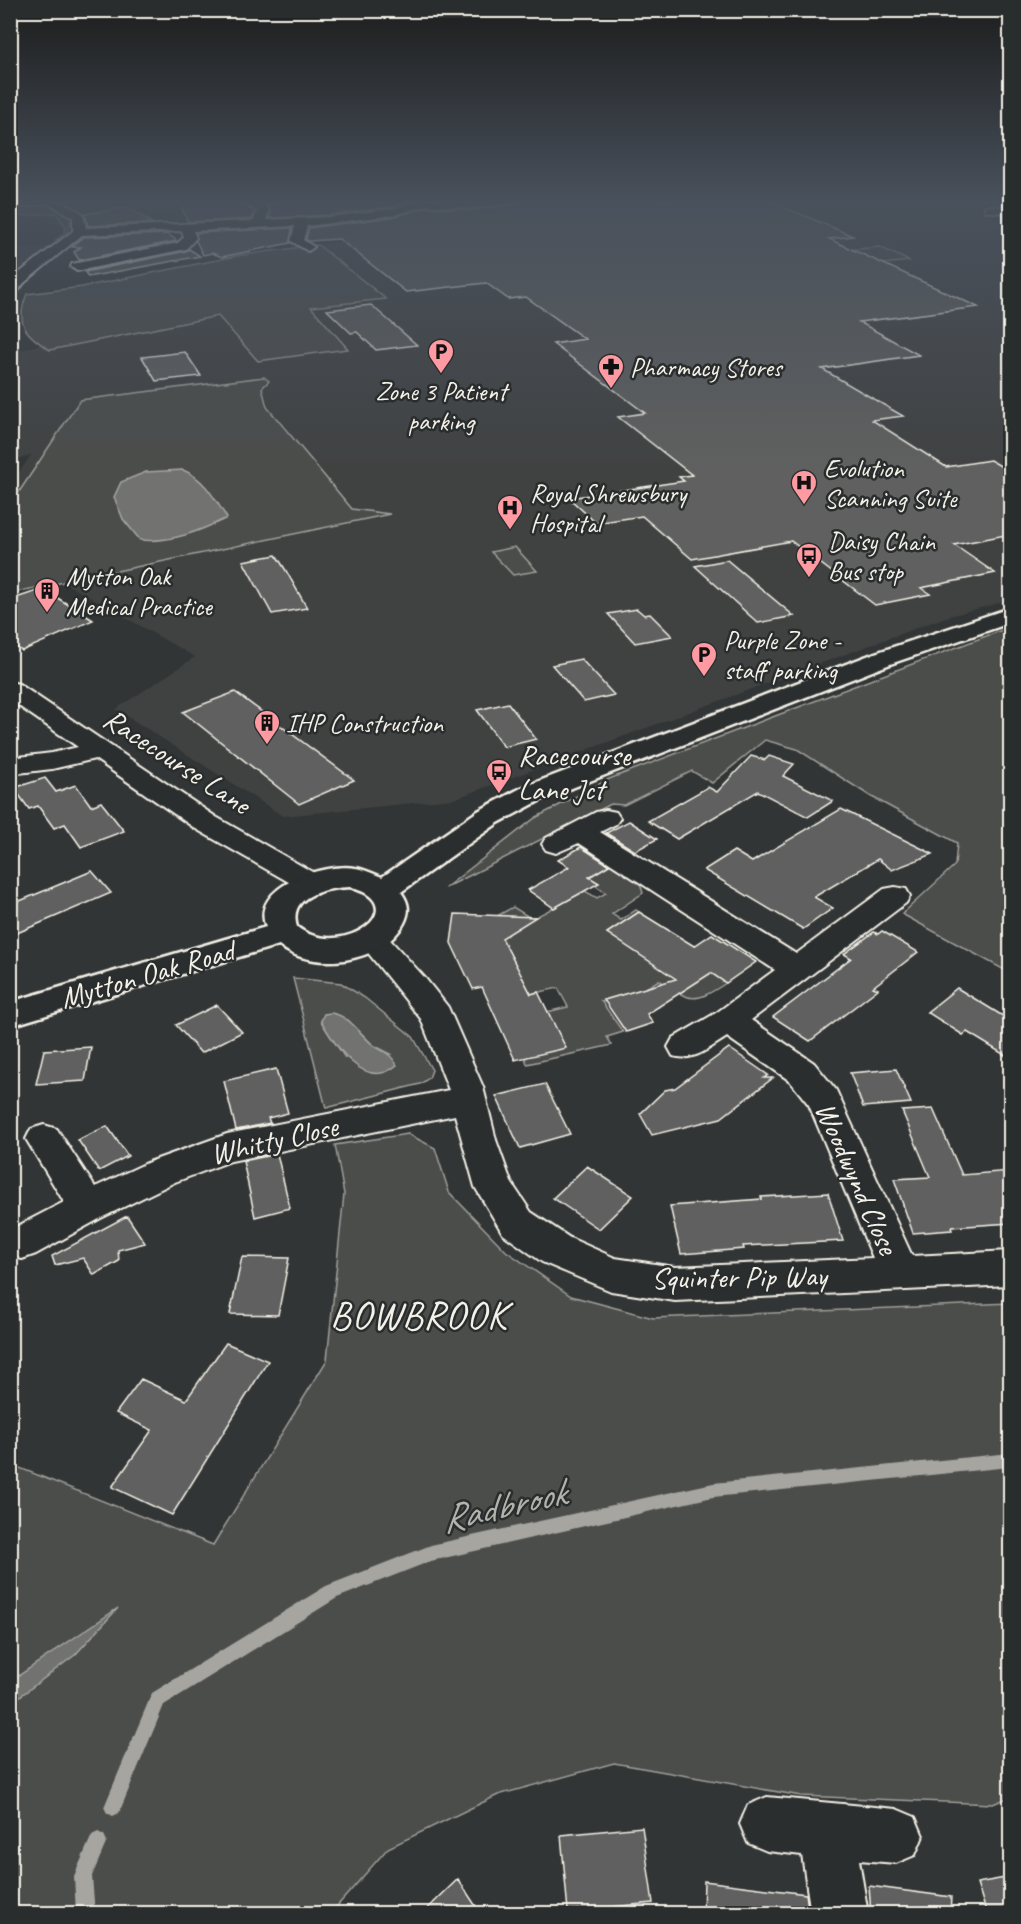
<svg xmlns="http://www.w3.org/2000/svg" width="1021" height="1924" viewBox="0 0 1021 1924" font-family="Caveat,sans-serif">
  <rect width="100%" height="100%" fill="#323535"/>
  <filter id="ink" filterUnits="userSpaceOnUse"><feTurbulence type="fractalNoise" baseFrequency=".0167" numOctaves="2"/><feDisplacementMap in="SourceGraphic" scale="12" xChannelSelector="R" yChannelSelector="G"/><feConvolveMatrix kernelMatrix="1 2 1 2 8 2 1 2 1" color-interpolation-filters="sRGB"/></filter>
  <g filter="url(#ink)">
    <!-- built -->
    <path fill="#404242" d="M623 200H952L1010 226V600L946 617 454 799 283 816 116 709 195 657 54 577 11 591V484L31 455 11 461 10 330 22 350 41 344 50 350 218 316 258 361 348 350 310 307 385 298 318 245Z
      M52 246 16 273 11 279V249Z"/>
    <!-- green -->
    <path fill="#4b4d4c" stroke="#a09f9a" stroke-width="1.5" fill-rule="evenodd" d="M37 204C62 204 80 215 63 240H56L64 234 66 227 56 213 11 217V209Z
      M318 245 386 299 311 307 348 349 258 361 218 316 50 350C24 334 15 323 27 294L82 287 242 255Z
      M880 247 909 261 874 265 847 250Z
      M264 377 269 381 262 388 267 407 352 509 390 514 11 593V504L80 400Z
      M515 547 537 571 513 575 491 552Z
      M1010 627V973L902 914 955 865 957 843 870 796 797 749 765 740 712 783 692 771 624 805 611 804 445 888 535 818 609 779Z
      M611 864 640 883 643 893 612 914 621 920 636 910 639 912 607 933 644 957 682 954 726 983C693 1005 690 1001 659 980L638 993 658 1007 644 1011 601 1001 623 1032 607 1037 612 1045 527 1064 525 1057 547 1012 568 1007 558 988 531 994 509 952 496 951 497 916 513 907 532 919 585 891 597 898 606 893 586 879Z
      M293 978 341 983 365 998 413 1037 432 1070 429 1078 420 1084 326 1108ZM348 1020 373 1045 391 1054 345 1058 321 1021Z
      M408 1134 435 1148 449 1192 506 1251 571 1296 653 1318 1010 1303V1797L993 1804 801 1796 614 1763 498 1795 388 1848 331 1913H11L10 1464 213 1545 327 1360 344 1194 335 1145Z"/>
    <!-- water -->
    <path fill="#727370" stroke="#a6a5a0" stroke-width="1.5" d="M183 470C204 478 215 499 227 518 200 531 171 543 140 540L123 519 114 497 121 482 146 472Z
      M331 1013C350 1016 358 1032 372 1044 383 1053 389 1051 397 1065 365 1093 335 1045 321 1021L324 1014Z
      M118 1608 75 1655 11 1703V1681Z"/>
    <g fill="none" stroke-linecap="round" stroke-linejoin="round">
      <!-- stream -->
      <path fill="#a6a5a0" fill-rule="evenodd" d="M1010 1453V1467L713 1497 431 1561 337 1598 164 1705 119 1813 113 1816 107 1813 104 1807 152 1693 326 1586 431 1545 713 1483Z
        M98 1832 104 1835 107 1841 92 1876 95 1914H76L74 1876 92 1835Z"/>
    </g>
    <!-- building -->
    <path fill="#5f605f" stroke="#f4f1e8" stroke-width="1.5" d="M178 200H246L245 205 254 212 252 219 188 222Z
      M280 200H412L392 207 330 215 269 218 271 211 268 206Z
      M523 200H767L853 236 829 239 978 307 859 322 919 355 822 369 903 416 872 420 946 467 990 460 1011 472V534L954 545 995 573 921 588 930 594 875 605 791 541 692 559 642 516 596 523 569 498 684 481 679 477 692 475 618 417 645 413 553 344 585 339 526 297 508 299 486 283 406 292 339 239 309 241 306 239 309 228 393 217 427 207 468 210 515 205Z
      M128 207 152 223 88 226 85 214Z
      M292 228 290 243 222 257 212 253 203 255 196 241V233Z
      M168 234 177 241 79 260 74 252 81 247H72L83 237Z
      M189 249 200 256 88 277 85 272 186 251Z
      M371 305 417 345 376 350 357 332 351 333 327 310Z
      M185 352 201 376 156 381 142 357Z
      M276 555 285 569 307 608 272 614 243 561Z
      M727 560 794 616 758 623 695 566Z
      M43 589 93 620 22 651 10 643V600Z
      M637 609 644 615 650 614 672 636 635 643 608 614Z
      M581 659 614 695 584 702 552 665Z
      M235 692 354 780 299 804 183 712Z
      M508 703 536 739 504 747 477 710Z
      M751 756 765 760 769 756 794 764 783 776 833 801 808 817 758 791 677 839 648 821 708 787 717 792Z
      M45 778 56 792 76 785 91 806 101 802 124 831 81 847 65 824 54 828 38 806 29 809 14 788Z
      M841 809 933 854 892 870 878 859 814 897 833 908 803 929 704 870 734 851 752 862Z
      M629 821 657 839 635 851 606 833Z
      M581 847 609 865 589 877 599 883 554 908 528 890 569 867 558 860Z
      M92 871 111 893 10 936V905Z
      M639 912 694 946 712 934 756 962 726 983 711 973 647 1014 653 1023 626 1032 604 1000 676 979 607 933Z
      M455 914 536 917 502 938 531 994 538 992 566 1048 515 1060 482 987 473 989 451 943Z
      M882 931 918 952 873 987 878 989 810 1041 773 1017 851 958 844 954 874 932 878 934Z
      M957 988 1011 1021V1059L967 1032 963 1035 927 1012Z
      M217 1005 242 1032 201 1053 176 1025Z
      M91 1047 85 1081 36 1084 44 1050Z
      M729 1048 768 1075 764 1078H773L721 1118 652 1135 640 1114 665 1090 675 1088Z
      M276 1069 288 1113 268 1118 270 1123 236 1130 224 1081Z
      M896 1069 911 1103 863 1107 850 1073Z
      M545 1084 570 1134 520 1148 496 1096Z
      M933 1109 962 1175 1011 1171V1223L951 1227 952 1230 913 1233 894 1179 930 1177 902 1111Z
      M107 1126 128 1156 99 1171 78 1140Z
      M277 1154 290 1208 255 1217 243 1161Z
      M587 1166 633 1196 599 1229 553 1198Z
      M828 1193 843 1241 743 1246 744 1249 681 1254 670 1206 762 1199 761 1197Z
      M127 1216 145 1243 118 1250 119 1261 94 1275 83 1258 55 1265 52 1256Z
      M242 1257 289 1258 278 1315 230 1314Z
      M226 1343 268 1361 172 1515 112 1487 152 1430 116 1413 141 1379 186 1400Z
      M642 1827 653 1903 568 1911 561 1835Z
      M1011 1877V1914H987L977 1883Z
      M458 1879 481 1914H422Z
      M704 1881 806 1894 809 1914H703Z
      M869 1886 951 1897 950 1914H871Z"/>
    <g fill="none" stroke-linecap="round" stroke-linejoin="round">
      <defs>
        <path id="street" d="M25 200C52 200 59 198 83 214L86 228 254 221 257 211 246 203 250 200H278L263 205 269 210 266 220 330 217 392 209 420 200H521L515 203 468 208 427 205 393 215 307 226 303 240 314 247 308 251 291 241 295 226 193 231 196 238 186 249 77 271 71 267 72 264 178 243 184 237 182 231 82 235 24 283 15 295 10 296V282L14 277 73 231V217L48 203 10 209V203Z
          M989 206 1010 208V214L985 211V207Z
          M10 682 19 684 216 817 321 877 326 883 321 889 311 892 301 889 196 829 95 759 52 769 10 774V758L52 753 78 747 10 700Z
          M606 810 616 812 620 818 616 824 600 832 796 954 884 889 895 887 906 889 910 896 906 903 751 1020 814 1063 836 1090 912 1256 1010 1251V1285L675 1301 611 1291 542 1262 503 1234 475 1187 455 1115 231 1161 175 1182 101 1218 36 1254 22 1259 10 1255V1230L64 1202 26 1139 31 1129 44 1125 57 1129 95 1187 149 1162 227 1134 449 1090 421 1019 357 939 361 932 372 929 383 932 425 978 448 1007 483 1087 496 1140 511 1182 531 1212 570 1238 615 1258 675 1267 873 1258 809 1105 790 1081 727 1037C709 1048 694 1062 673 1056L668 1047 673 1038 716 1013 775 970 579 843 556 853 546 850 542 844 546 838 596 812Z
          M767 1797 896 1809 915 1817 923 1836 915 1855 896 1863 859 1860 868 1914H811L802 1855 767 1851 748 1843 740 1824 748 1805Z"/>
        <path id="secondary" d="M1010 608V623L893 663 541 800 498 823 401 892C409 903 410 911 404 923 384 962 313 974 279 945L10 1026V1002L266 927C249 886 325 863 355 868 364 869 373 874 382 877L478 811 521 788 875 653ZM350 887C355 889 363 891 367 894 402 917 336 958 297 927 287 895 327 888 350 887Z"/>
      </defs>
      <!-- street casing -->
      <use href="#street" stroke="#f4f1e8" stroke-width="4"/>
      <!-- secondary casing -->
      <use href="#secondary" stroke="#f4f1e8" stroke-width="5"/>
      <!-- street -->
      <use href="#street" fill="#2a2d2e" fill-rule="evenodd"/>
      <!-- secondary -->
      <use href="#secondary" fill="#2a2d2e" fill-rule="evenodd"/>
    </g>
  </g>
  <!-- sky -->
  <linearGradient id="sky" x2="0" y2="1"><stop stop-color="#1c1d1d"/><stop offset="0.43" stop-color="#49515c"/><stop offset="1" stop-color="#49515c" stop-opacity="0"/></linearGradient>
  <rect width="1021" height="469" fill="url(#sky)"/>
  <!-- icons -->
  <defs>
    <symbol id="parking-pin" viewBox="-11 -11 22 30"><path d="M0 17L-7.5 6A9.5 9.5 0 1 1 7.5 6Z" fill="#ff9aa2" stroke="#2a2d2e"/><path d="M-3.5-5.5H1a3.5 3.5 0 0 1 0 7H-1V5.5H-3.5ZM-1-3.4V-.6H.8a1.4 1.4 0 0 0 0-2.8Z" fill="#111"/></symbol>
    <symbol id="pharmacy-pin" viewBox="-11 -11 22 30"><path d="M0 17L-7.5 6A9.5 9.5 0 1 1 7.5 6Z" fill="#ff9aa2" stroke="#2a2d2e"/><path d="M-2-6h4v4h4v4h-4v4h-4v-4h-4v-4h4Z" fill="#111"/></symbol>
    <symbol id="hospital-pin" viewBox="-11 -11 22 30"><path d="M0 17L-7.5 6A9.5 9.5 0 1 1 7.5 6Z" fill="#ff9aa2" stroke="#2a2d2e"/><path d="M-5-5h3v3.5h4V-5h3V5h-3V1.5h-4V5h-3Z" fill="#111"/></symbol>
    <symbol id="bus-pin" viewBox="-11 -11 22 30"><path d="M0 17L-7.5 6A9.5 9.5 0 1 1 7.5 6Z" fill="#ff9aa2" stroke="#2a2d2e"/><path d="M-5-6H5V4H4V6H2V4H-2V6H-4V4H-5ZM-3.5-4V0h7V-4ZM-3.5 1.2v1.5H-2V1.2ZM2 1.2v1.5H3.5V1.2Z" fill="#111"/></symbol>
    <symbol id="building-pin" viewBox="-11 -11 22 30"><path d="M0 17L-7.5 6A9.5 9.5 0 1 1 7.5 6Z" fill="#ff9aa2" stroke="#2a2d2e"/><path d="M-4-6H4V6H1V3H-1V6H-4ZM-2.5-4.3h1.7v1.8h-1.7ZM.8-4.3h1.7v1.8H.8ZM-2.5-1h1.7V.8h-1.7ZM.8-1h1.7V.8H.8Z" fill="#111"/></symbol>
  </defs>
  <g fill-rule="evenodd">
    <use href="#parking-pin" x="426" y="337" width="30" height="40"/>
    <use href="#pharmacy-pin" x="596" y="352" width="30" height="40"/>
    <use href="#hospital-pin" x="789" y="468" width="30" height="40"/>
    <use href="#hospital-pin" x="495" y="493" width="30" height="40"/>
    <use href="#bus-pin" x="794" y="541" width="30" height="40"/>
    <use href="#building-pin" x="32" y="576" width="30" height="40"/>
    <use href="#parking-pin" x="689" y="640" width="30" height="40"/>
    <use href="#building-pin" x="252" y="708" width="30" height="40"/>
    <use href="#bus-pin" x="484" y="757" width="30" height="40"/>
  </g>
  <g text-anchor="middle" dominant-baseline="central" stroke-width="5" stroke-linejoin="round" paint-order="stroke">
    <!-- far-poi labels -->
    <g font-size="26" fill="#f4f1e8" stroke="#2a2d2e" text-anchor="start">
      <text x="630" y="367">Pharmacy Stores</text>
      <text x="441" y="391" text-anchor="middle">Zone 3 Patient<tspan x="441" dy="30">parking</tspan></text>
      <text x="824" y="468">Evolution<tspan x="824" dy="30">Scanning Suite</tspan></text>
      <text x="530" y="493">Royal Shrewsbury<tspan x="530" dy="30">Hospital</tspan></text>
      <text x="828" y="541">Daisy Chain<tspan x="828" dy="30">Bus stop</tspan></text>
      <text x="66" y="576">Mytton Oak<tspan x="66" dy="30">Medical Practice</tspan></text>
      <text x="724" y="640">Purple Zone -<tspan x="724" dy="30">staff parking</tspan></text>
      <text x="286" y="723">IHP Construction</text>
    </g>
    <!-- poi labels -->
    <g font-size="30" fill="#f4f1e8" stroke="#2a2d2e" text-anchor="start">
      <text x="518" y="755">Racecourse<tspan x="518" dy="34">Lane Jct</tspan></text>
    </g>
    <!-- street labels -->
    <g font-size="30" fill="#f4f1e8" stroke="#2a2d2e">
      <text transform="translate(177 761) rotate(33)">Racecourse Lane</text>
      <text transform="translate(147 974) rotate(-16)">Mytton Oak Road</text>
      <text transform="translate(274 1140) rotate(-13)">Whitty Close</text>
      <text transform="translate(857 1178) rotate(66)">Woodwynd Close</text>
      <text transform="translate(739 1277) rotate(-1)">Squinter Pip Way</text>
    </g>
    <!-- near-neighbourhood labels -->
    <g font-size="39" letter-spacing="1.5" fill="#f4f1e8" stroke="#2a2d2e">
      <text x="419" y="1315">BOWBROOK</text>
    </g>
    <!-- near-water labels -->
    <g font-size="39" font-style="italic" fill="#b3b2ac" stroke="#2a2d2e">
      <text transform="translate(503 1506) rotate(-13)">Radbrook</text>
    </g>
  </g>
  <!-- margin -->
  <rect width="1021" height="1924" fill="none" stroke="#2a2d2e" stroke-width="36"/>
  <rect x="18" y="18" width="985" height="1888" fill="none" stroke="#f4f1e8" stroke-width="2" filter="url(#ink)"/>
</svg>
